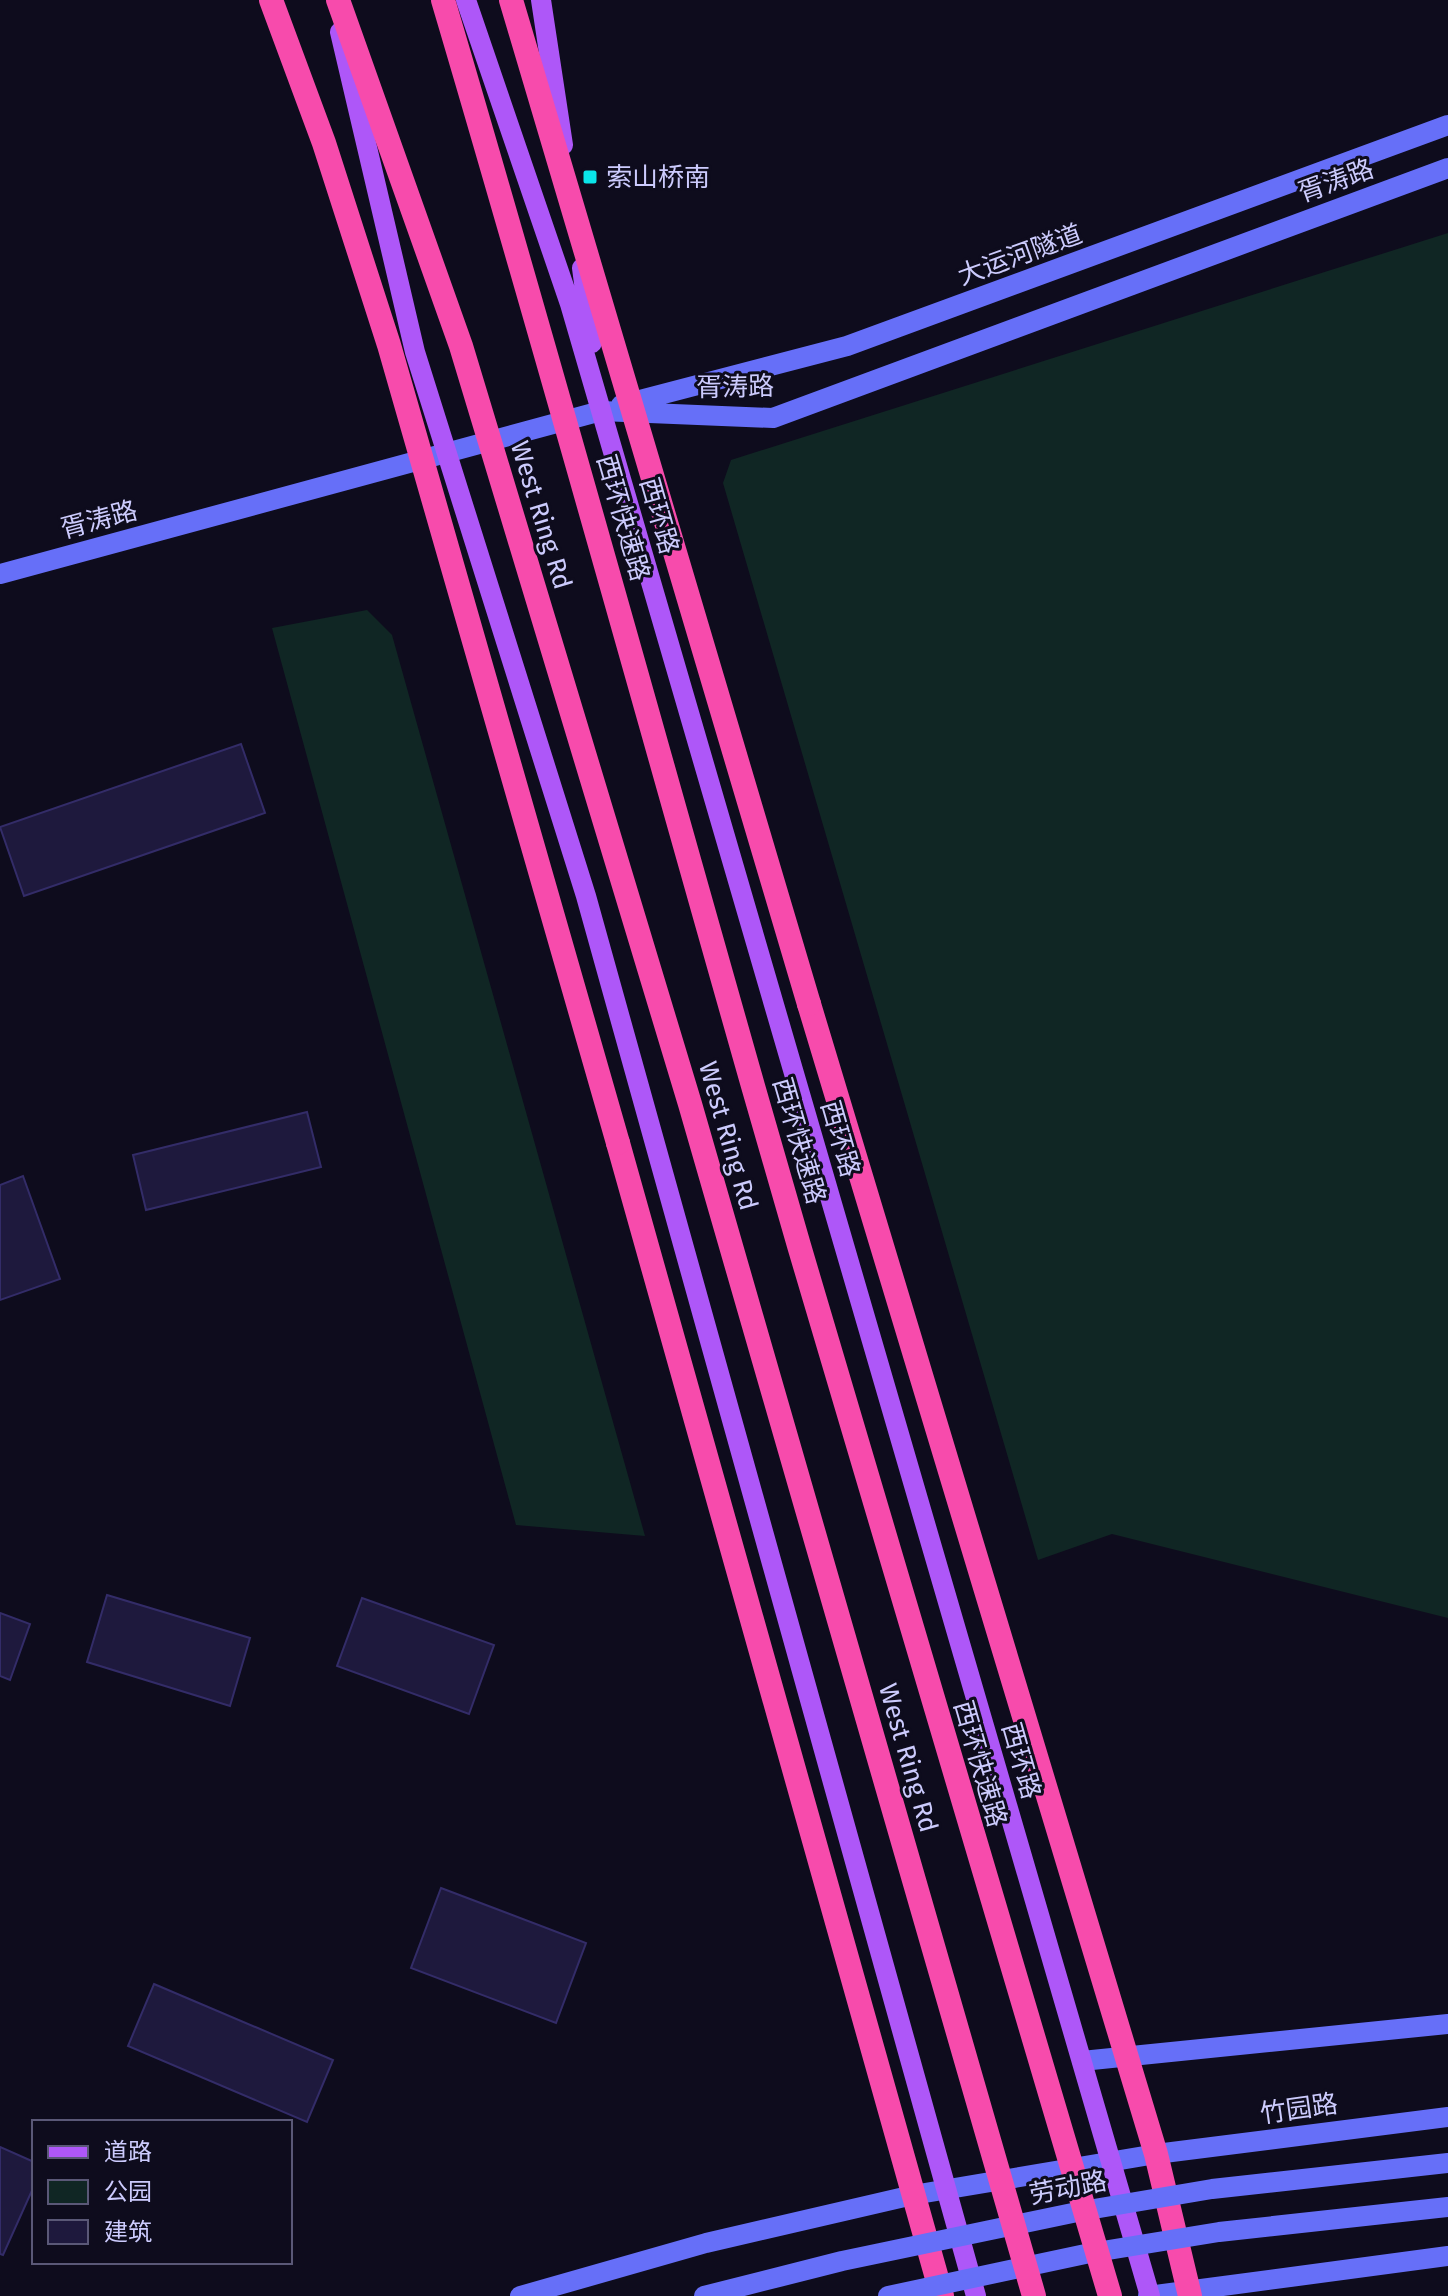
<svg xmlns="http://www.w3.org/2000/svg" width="1448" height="2296" viewBox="0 0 1448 2296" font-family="'Fira Sans','Noto Sans SC',sans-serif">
  <rect width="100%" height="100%" fill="#0e0c1d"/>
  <!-- green -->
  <path fill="#102624" d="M1448 233V1618L1112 1534 1038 1560 723 483 731 460Z
    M367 610 392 635 645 1536 516 1525 272 628Z"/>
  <!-- building -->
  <path fill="#1e193d" stroke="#332c68" stroke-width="2" d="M241 744 265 813 24 896 0 827Z
    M307 1112 321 1167 146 1210 133 1155Z
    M23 1176 60 1279 0 1300V1185Z
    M107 1595 250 1638 230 1706 87 1662Z
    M362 1598 494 1645 469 1714 337 1666Z
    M0 1613 30 1624 10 1680 0 1676Z
    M441 1888 586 1943 556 2023 411 1968Z
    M154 1984 333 2060 307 2122 128 2046Z
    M0 2147 34 2162V2186L3 2255 0 2254Z"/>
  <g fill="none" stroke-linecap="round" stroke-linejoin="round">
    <!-- secondary -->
    <path stroke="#666ff8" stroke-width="20" d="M621 405 847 346 1448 125
      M0 574 601 411 773 418 1448 168
      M1082 2061 1448 2024
      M520 2296 706 2243 913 2195 1156 2154 1448 2117
      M1148 2296 1448 2256"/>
    <!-- primary -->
    <path stroke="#ae57f8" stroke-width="20" d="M466 0 570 304 1150 2296
      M541 0 563 145
      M340 32 415 352 586 896 976 2296
      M582 268 592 343"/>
    <!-- highway -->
    <path stroke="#f74bac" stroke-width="24" d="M809 1004 1156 2154 1190 2296
      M618 1143 942 2296"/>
    <!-- secondary-bridge -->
    <path stroke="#666ff8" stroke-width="20" d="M704 2296 842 2261 1082 2211 1212 2189 1448 2163
      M888 2296 1090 2253 1219 2232 1448 2207"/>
    <!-- highway-bridge -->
    <path stroke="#f74bac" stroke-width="24" d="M271 0 324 143 389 345 618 1143
      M338 0 461 346 690 1104 1034 2296
      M443 0C550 361 650 724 753 1086 869 1490 988 1893 1110 2296
      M511 0 809 1004"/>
  </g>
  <!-- markers -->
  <rect fill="#0ae5e9" stroke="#0e0c1d" stroke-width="3" x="582" y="169" width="16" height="16" rx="4"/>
  <g text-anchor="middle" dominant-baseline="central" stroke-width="6" stroke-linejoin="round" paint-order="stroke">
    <!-- poi labels -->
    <g font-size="26" fill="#cccbfd" stroke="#0e0c1d" text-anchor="start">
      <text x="606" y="177">索山桥南</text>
    </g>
    <!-- street labels -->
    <g font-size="26" fill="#cccbfd" stroke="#0e0c1d">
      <text transform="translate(1336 181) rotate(-20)">胥涛路</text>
      <text transform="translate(1020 255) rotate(-20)">大运河隧道</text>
      <text transform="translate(735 387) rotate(-1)">胥涛路</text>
      <text transform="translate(541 515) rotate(73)">West Ring Rd</text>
      <text transform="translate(659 516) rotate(74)">西环路</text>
      <text transform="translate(623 518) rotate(74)">西环快速路</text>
      <text transform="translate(99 520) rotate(-15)">胥涛路</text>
      <text transform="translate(728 1136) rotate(74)">West Ring Rd</text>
      <text transform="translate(840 1139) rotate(74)">西环路</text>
      <text transform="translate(799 1141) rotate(74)">西环快速路</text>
      <text transform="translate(908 1758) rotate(74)">West Ring Rd</text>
      <text transform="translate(1021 1761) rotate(74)">西环路</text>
      <text transform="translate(980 1764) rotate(74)">西环快速路</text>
      <text transform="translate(1299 2109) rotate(-8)">竹园路</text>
      <text transform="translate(1068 2188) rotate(-11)">劳动路</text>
    </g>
  </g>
  <!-- legend -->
  <rect x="32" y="2120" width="260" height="144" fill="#0e0c1d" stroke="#5a5877" stroke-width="2"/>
  <rect x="48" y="2146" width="40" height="12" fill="#ae57f8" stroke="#5a5877" stroke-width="2"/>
  <text x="104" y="2160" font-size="24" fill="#cccbfd">道路</text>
  <rect x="48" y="2180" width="40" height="24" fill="#102624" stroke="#5a5877" stroke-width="2"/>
  <text x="104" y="2200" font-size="24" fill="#cccbfd">公园</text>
  <rect x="48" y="2220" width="40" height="24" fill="#1e193d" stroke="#5a5877" stroke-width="2"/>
  <text x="104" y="2240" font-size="24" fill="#cccbfd">建筑</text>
</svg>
